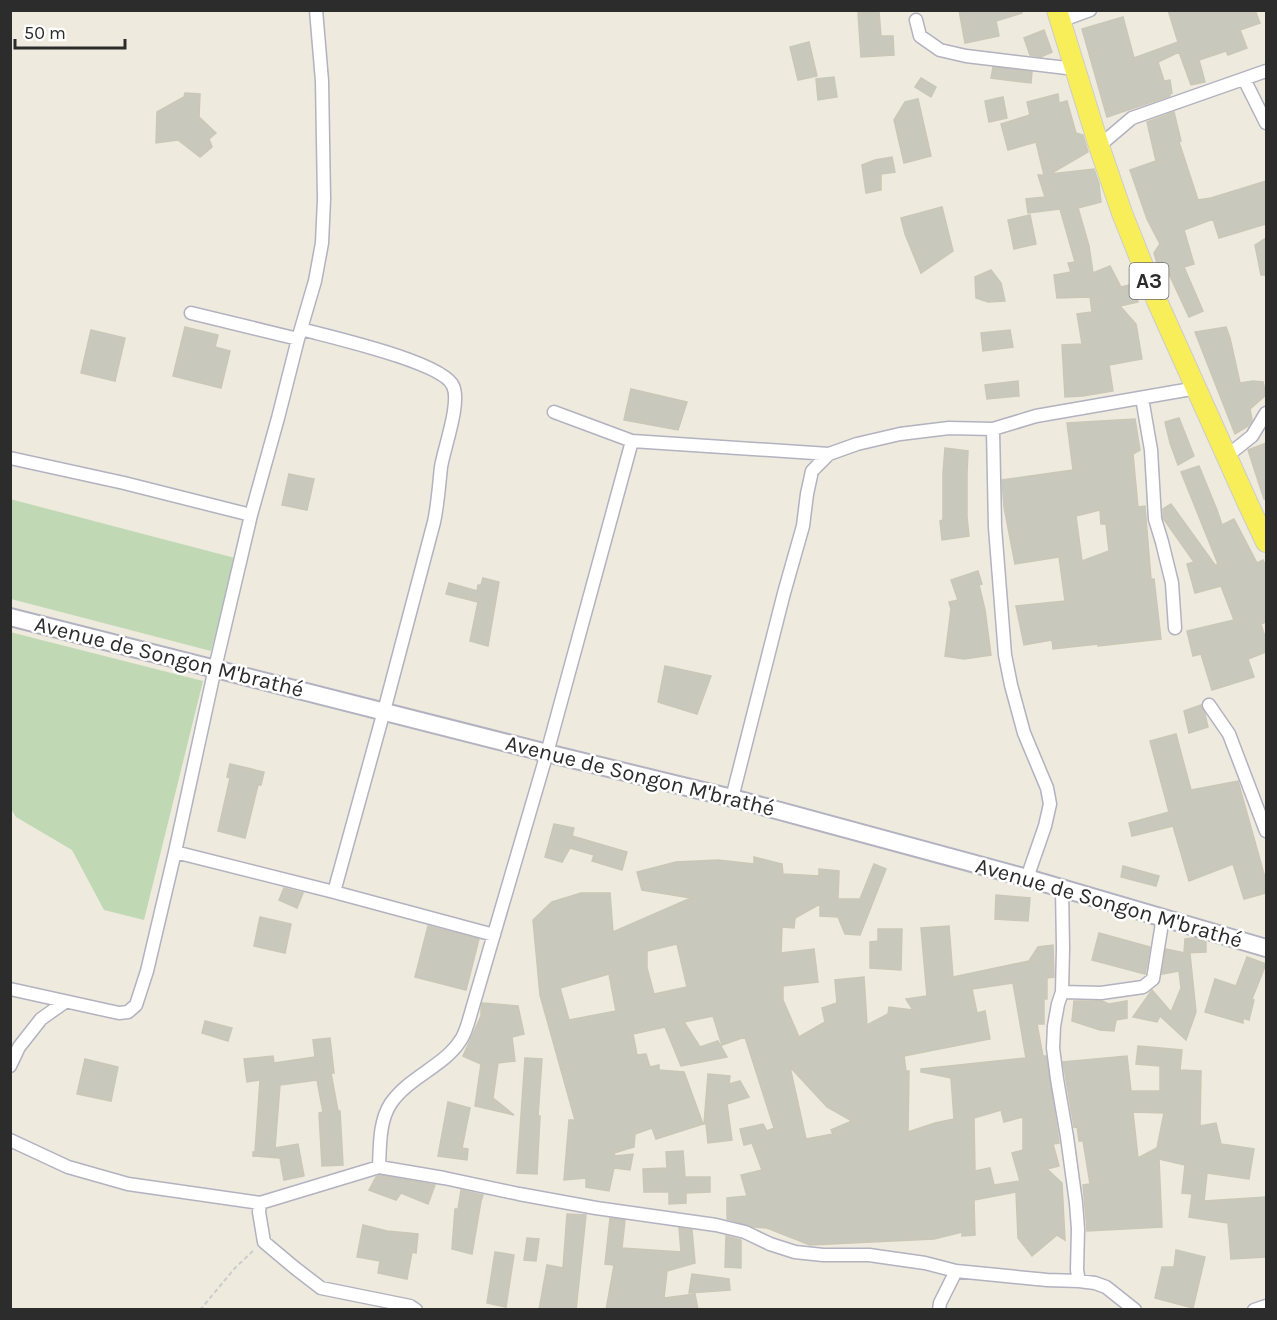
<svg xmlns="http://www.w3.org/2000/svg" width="1277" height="1320" viewBox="0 0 1277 1320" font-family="Karla,sans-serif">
  <rect width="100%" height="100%" fill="#eeeade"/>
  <!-- cemetery -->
  <path fill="#c0d9b4" d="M10 499 235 558 211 651 11 599Z
    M10 632 203 681 144 920 104 910 72 850 16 817 11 809Z"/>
  <!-- building -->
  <path fill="#c9c8bc" stroke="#cac7b7" stroke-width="1.5" fill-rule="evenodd" d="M959 10H1021L1022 13 996 21 999 36 965 43Z
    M1168 10H1255L1260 23 1240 30 1247 48 1228 55 1226 51 1199 60 1205 82 1191 85 1179 52 1158 62 1164 81 1170 80 1172 93 1170 94V96L1107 117 1082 29 1123 17 1134 58 1178 42Z
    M879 12 881 36H893L894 55 861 57 858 13Z
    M1044 30 1052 52 1041 57 1030 55 1024 38Z
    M809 42 817 76 798 80 790 47Z
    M993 67 1032 72 1031 83 991 78Z
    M834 77 837 97 818 100 816 79Z
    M921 78 936 87 931 97 915 87Z
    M185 93 200 94 199 117 216 133 209 139 212 147 200 157 178 140 156 143 157 112 184 97Z
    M1058 94 1059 103 1067 101 1076 133 1083 135 1088 152 1050 174 1094 169 1099 184 1101 202 1078 208 1089 246 1093 273 1110 266 1121 287 1134 284 1138 302 1120 306 1136 324 1142 359 1109 365 1113 391 1083 396 1065 397 1062 345 1082 344 1077 314 1092 312 1090 297 1057 298 1054 275 1071 272 1068 263 1075 262 1060 209 1028 213 1026 199 1045 197 1038 175H1044L1036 142 1008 150 1001 124 1030 115 1027 102Z
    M1003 97 1007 118 989 122 985 101Z
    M918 99 931 156 904 163 894 120 905 102Z
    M1174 112 1181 141 1179 142 1198 200 1211 198 1266 181V224L1219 238 1213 219 1184 230 1194 264 1184 267 1203 311 1189 317 1168 272 1160 274 1154 253 1160 244 1147 219 1130 170 1156 161 1147 122Z
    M892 157 895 172 881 174V190L866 193 862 165 875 160Z
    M942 207 953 251 921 273 905 234 901 218Z
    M1030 215 1036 244 1014 249 1008 220Z
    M1266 238V275H1261L1255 245Z
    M991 270 1001 283 1005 301 988 302 976 298 975 277Z
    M185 327 218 335 215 347 230 351 221 388 173 376Z
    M1226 327 1230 338 1240 383 1253 381 1263 382 1266 395 1250 409 1252 420 1248 426 1235 434 1195 332Z
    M91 330 125 338 115 381 81 373Z
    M1010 330 1013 347 983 351 981 333Z
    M1018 381 1019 396 987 399 985 385Z
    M631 389 687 402 678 430 624 420Z
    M1179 418 1194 456 1178 465 1170 443 1165 422Z
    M1135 419 1140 450 1133 454 1138 507 1145 506 1151 579H1154L1161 639 1098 646V644L1053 649 1052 640 1024 645 1016 606 1065 601 1059 557 1015 564 1004 507 1002 480 1073 470 1067 423ZM1100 510 1101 524H1106L1109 551 1082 561 1076 516Z
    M1266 443V499H1264L1248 450Z
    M945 448 968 451 967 473V517L969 536 942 540 940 521 943 520V473Z
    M1199 466 1217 510 1222 525 1234 519 1257 563 1263 560 1266 567V622L1261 624 1266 640V652L1248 659 1254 677 1212 690 1201 654 1193 656 1187 631 1234 620 1221 586 1195 593 1187 564 1194 562 1163 518V509L1171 504 1215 565 1218 564 1181 472Z
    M289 474 314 479 307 510 282 505Z
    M978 571 982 584 979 585 985 610 991 655 964 659 945 656 951 609 949 602 958 600 951 580Z
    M483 578 499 582 488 646 470 641 478 602 446 594 449 583 477 591 478 585H481Z
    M665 666 711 676 697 714 658 702Z
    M1201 705 1205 714 1208 727 1189 733 1184 711Z
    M1176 734 1191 790 1238 781 1266 881V893L1244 899 1233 864 1189 881 1173 826 1132 836 1129 823 1169 812 1150 741Z
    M230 764 264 772 261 785H258L245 838 218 831 230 778 227 777Z
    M554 824 574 828 572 836 627 852 622 870 592 861 594 855 570 848 562 862 545 857Z
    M754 857 782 864 783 874 819 876V869L839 871 838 899H860L874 864 886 869 860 935 845 934 838 917 820 916V904L795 918 794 928 782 927 781 953 814 949 818 982 783 986V1000L799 1037 825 1022 822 1008 837 1003 835 980 864 977 867 1025 888 1014 889 1007 913 1010 906 999 927 996 921 928 949 926 953 977 1029 961 1038 947 1053 945 1054 977 1047 978V999H1044V1024H1037L1043 1056H1046L1059 1142V1143L1053 1144 1059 1166 1047 1169 1062 1183 1065 1240 1057 1235 1032 1256 1018 1238 1016 1192 974 1200 975 1235 962 1236V1232L934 1239 810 1245 767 1228 753 1227 727 1219V1198L747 1196 741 1175 762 1170 752 1143 744 1145 740 1129 763 1124 767 1131 774 1128 745 1037 722 1045 713 1016 684 1022 700 1047 718 1041 727 1057 681 1066 665 1027 633 1034 637 1055 646 1054 650 1067 659 1065V1070L684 1072 703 1124 656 1139 652 1128 635 1134 634 1147 614 1153 615 1156 633 1154 630 1170 614 1168 609 1191 586 1187V1178L564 1180 569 1120H575L540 995 533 920 552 902 581 893H610L613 932 691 898 642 890 637 872 676 862 718 860 754 864ZM677 944 687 987 654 994 647 968V951ZM609 974 616 1011 569 1020 560 988ZM1013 983 1026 1058 921 1069V1072L951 1078 954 1119 935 1123 908 1132 909 1071H906L904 1056 990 1039 985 1011 977 1013 972 989ZM790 1067 827 1107 852 1121 831 1130 833 1134 806 1139ZM1001 1110 1004 1122 1023 1117V1150L1012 1153 1020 1181 994 1185 990 1168 975 1171 974 1118Z
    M1123 866 1159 876 1156 886 1121 877Z
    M284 888 303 893 297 908 279 900Z
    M996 895 1030 898 1028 921 995 919Z
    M260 917 291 924 285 953 254 946Z
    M428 926 479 939 466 990 415 977Z
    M878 929H902L901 970 870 968V942L878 941Z
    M1099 933 1150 947 1145 974 1092 960Z
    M1193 938 1206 942V952L1184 953 1185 939Z
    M1166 949 1190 954 1196 1012 1186 1040 1160 1016 1157 1022 1133 1017 1152 990 1171 1012 1181 988 1179 971 1162 974Z
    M1247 957 1266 964 1252 999 1254 1000 1249 1020 1243 1018V1023L1205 1012 1215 979 1236 986Z
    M1074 1001H1102L1109 1004 1127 1001V1018L1116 1020 1114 1031 1100 1030 1072 1021Z
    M482 1003 518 1006 524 1034 512 1037 515 1061 498 1063 493 1098 514 1115 475 1106 481 1064 463 1056 481 1016V1009Z
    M205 1021 232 1028 228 1041 202 1033Z
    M330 1038 334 1073H331L338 1111H340L343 1165 322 1166 319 1113 323 1112 317 1080 280 1085 275 1148 298 1144 304 1176 284 1180 280 1158 253 1156V1152H255L260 1080 247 1082 244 1059 273 1056 274 1063 315 1057 313 1040Z
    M1138 1046 1182 1050 1180 1070 1201 1071 1200 1126 1216 1123 1221 1144 1254 1149 1249 1179 1207 1173 1204 1201 1266 1197V1257L1231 1259 1228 1223 1189 1217 1192 1194 1182 1193 1185 1165 1159 1159 1162 1227 1087 1231 1083 1185 1090 1184 1083 1141H1079L1077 1126 1074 1127 1063 1062 1127 1056 1131 1091H1160V1066L1136 1064ZM1133 1112 1164 1113 1157 1148 1138 1158Z
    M525 1058 542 1059 538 1116H540L537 1174 517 1173Z
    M85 1059 118 1067 111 1101 77 1094Z
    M708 1074 730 1076 729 1084 740 1081 749 1097 727 1104 732 1140 708 1143 706 1123 704 1124Z
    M448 1102 470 1108 462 1148 468 1149 467 1160 438 1156Z
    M683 1151 685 1177H710V1192L686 1193V1203L669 1204V1192H644L643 1169 667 1168 666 1152Z
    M380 1175 435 1185 428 1204 401 1193 396 1200 369 1190 376 1177Z
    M461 1190 483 1195 481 1201 472 1254 452 1249 455 1209H458Z
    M567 1214 586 1215 576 1310H539L547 1265 563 1268Z
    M610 1218 625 1220 622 1248 681 1252 679 1228 692 1230 695 1263 667 1271 664 1298 695 1294 698 1310H606L614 1265 605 1264Z
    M363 1225 387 1231 418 1234 416 1253 412 1252 407 1279 378 1273 380 1261 357 1257Z
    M726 1236 741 1240V1268L725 1267Z
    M527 1238 539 1239 536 1261 524 1260Z
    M1176 1250 1205 1257 1193 1308 1155 1298 1162 1267H1174Z
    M495 1252 514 1255 506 1307 487 1303Z
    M692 1274 729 1279 730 1290 689 1293Z"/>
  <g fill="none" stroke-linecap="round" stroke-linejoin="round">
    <defs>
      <path id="minor" d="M916 20 920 36 940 50 966 56 1075 69
        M1060 21 1090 10
        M1244 79 1266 123
        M1099 146 1132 118 1266 71
        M191 313 298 339
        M301 329C330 337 443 362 453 386 461 403 444 448 441 467 439 485 438 503 434 522L384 711 334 892
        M1142 398 1151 450 1155 519 1162 542 1172 583 1175 628
        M554 412 632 441 829 454
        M993 429 995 527 1005 655 1011 685 1024 733 1047 788 1050 804 1045 826 1027 878
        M1227 456 1252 436 1266 413
        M10 458 124 483 251 515
        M1209 705 1229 734 1266 831
        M732 798 784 593 803 526 807 494 812 471 829 454 857 444 900 434 949 428 993 429 1036 416 1197 388
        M175 852 334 892 494 935
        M1062 888 1063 948 1062 992 1058 1004 1054 1026 1053 1048 1057 1079 1067 1137 1076 1203 1078 1229 1077 1270 1079 1281
        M10 989 119 1013 128 1012 136 1005 147 971 175 852 215 668 251 515 278 418 298 339 315 281 322 243 324 199 322 81 316 10
        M1062 992 1101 993 1143 987 1153 979 1163 917
        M10 1066 19 1047 41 1019 65 1002
        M10 1140 68 1167 128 1184 260 1203 379 1167 444 1178 519 1194 596 1208 716 1225 745 1232 770 1244 795 1252 823 1255H869L925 1263 956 1271 1047 1280 1079 1281 1095 1283 1106 1287 1135 1310
        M379 1167C380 1146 379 1121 391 1103 409 1077 444 1066 460 1041 464 1036 466 1029 468 1023L547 753 632 441
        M260 1203 259 1212 264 1242 295 1268 321 1288 410 1306 416 1310
        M939 1310 940 1303 956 1271
        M1254 1310 1266 1306"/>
      <path id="tertiary" d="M10 617 547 753 732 798 1027 878 1266 948"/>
      <path id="primary" d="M1057 10 1099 146 1122 213 1157 301 1249 506 1266 542"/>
    </defs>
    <!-- minor casing -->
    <use href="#minor" stroke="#b2b2c0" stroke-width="15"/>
    <!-- tertiary casing -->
    <use href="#tertiary" stroke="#b2b2c0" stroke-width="20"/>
    <!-- primary casing -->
    <use href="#primary" stroke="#ccc" stroke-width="22"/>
    <!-- path -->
    <path stroke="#ccc" stroke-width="2" stroke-dasharray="4.5 3" stroke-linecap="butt" d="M200 1310 235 1268 255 1249"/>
    <!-- minor -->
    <use href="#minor" stroke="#fff" stroke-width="12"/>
    <!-- tertiary -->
    <use href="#tertiary" stroke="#fff" stroke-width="16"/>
    <!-- primary -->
    <use href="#primary" stroke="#f8ee5a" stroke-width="20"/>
  </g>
  <g text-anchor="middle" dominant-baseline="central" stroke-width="5" stroke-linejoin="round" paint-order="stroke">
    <!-- shield labels -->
    <rect fill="#fff" stroke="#6b6b6b" stroke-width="1.5" x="1129.5" y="263" width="39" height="36" rx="4.5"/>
    <g font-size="21" font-weight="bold" fill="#2c2c2c">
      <text x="1149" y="281">A3</text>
    </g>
    <!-- street labels -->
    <g font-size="22" fill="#2c2c2c" stroke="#fff">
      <text transform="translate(169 657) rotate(14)">Avenue de Songon M'brathé</text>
      <text transform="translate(640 776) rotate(14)">Avenue de Songon M'brathé</text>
      <text transform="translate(1109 903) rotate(16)">Avenue de Songon M'brathé</text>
    </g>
  </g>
  <!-- border -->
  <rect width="1277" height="1320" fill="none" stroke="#2c2c2c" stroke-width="24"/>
  <!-- scale -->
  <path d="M15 39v9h110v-9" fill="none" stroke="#2c2c2c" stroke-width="3"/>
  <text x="24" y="39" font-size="18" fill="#2c2c2c" stroke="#ffffff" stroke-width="4.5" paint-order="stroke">50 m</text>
</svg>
